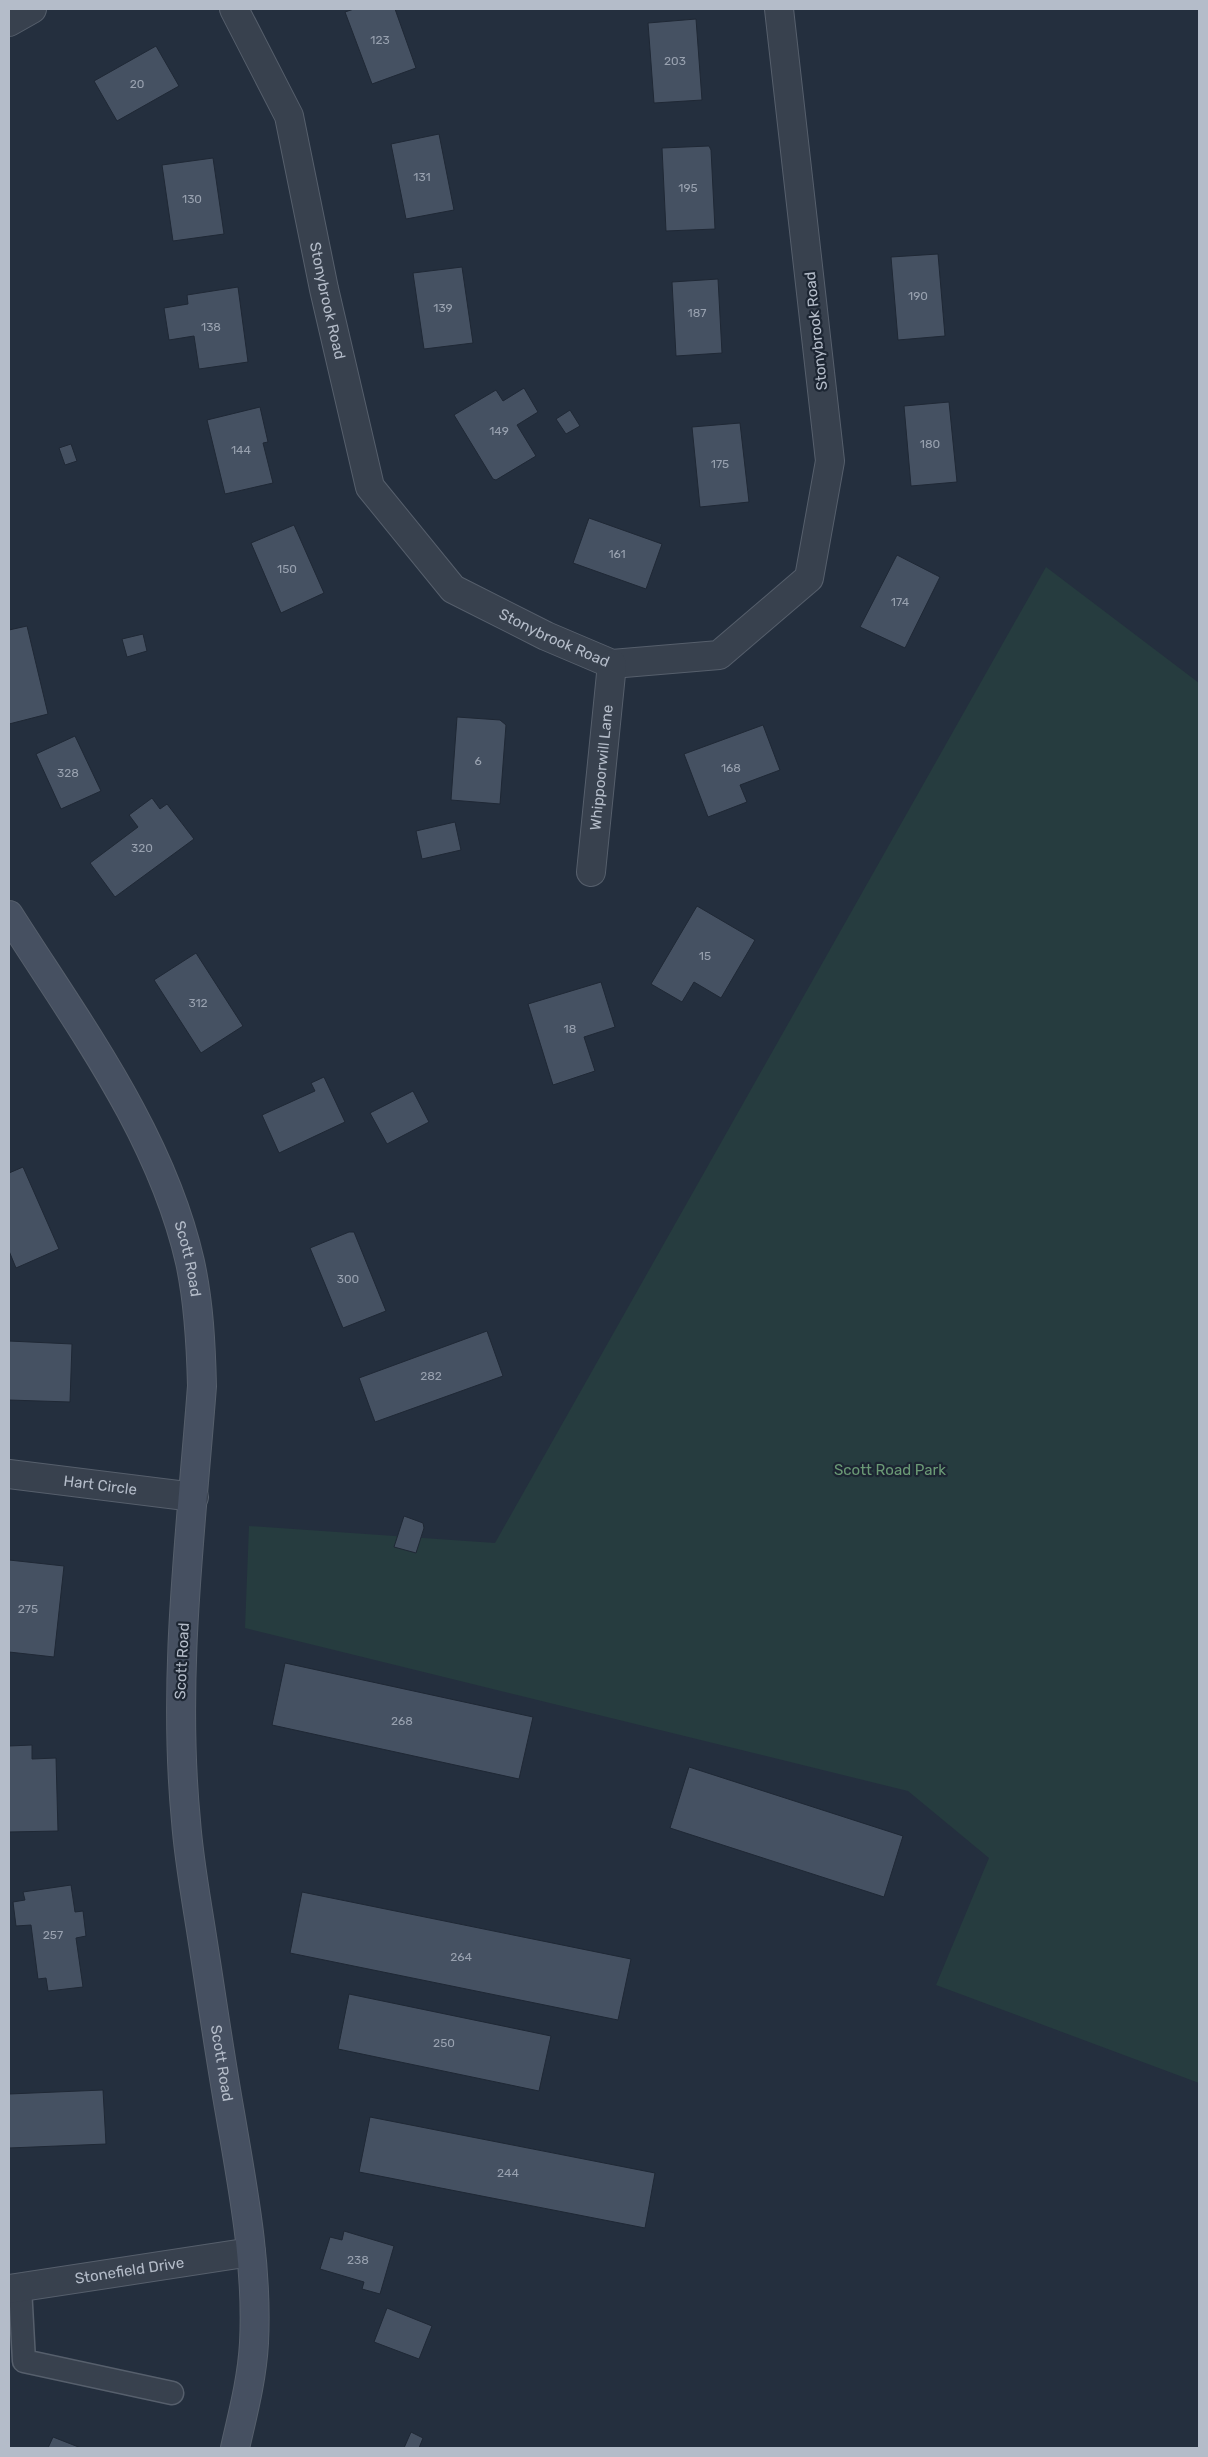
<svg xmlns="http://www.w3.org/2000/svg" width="1208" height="2457" viewBox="0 0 1208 2457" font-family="Rubik,sans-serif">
  <rect width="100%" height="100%" fill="#242f3e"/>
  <!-- green -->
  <path fill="#263c3f" d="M1046 567 1199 683V2083L936 1985 989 1858 908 1791 245 1628 249 1526 495 1543Z"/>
  <!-- building -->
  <path fill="#455162" stroke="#1f2835" d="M354 9H395L416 68 372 84 345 12Z
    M696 19 702 100 654 103 648 23Z
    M156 46 179 86 117 121 94 81Z
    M439 134 454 210 406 219 391 144Z
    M709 146 711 150 715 229 666 231 662 148Z
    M213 158 224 234 173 241 162 165Z
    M938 254 945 336 898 340 891 257Z
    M462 267 473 343 424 349 413 273Z
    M718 279 722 353 676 356 672 282Z
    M238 287 248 362 199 369 194 336 169 340 164 308 188 304 187 295Z
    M524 388 538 412 517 425 536 456 496 480 493 479 454 415 496 390 503 401Z
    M949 402 957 482 911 486 904 406Z
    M260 407 268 442 263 443 273 483 225 494 207 420Z
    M570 410 580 426 566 434 556 419Z
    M740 423 749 502 700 507 692 427Z
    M71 444 77 461 65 465 59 448Z
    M589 518 662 544 646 589 573 563Z
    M294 525 324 593 281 613 251 543Z
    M897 555 940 577 905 648 860 627Z
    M27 626 48 714 9 724V630Z
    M143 634 147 651 127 657 122 639Z
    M457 717 500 720 506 725 500 804 451 800Z
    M763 725 780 770 740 785 747 802 708 817 684 754Z
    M75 736 101 791 61 809 36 754Z
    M152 798 160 809 167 804 194 839 115 897 90 863 138 827 129 815Z
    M455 822 461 850 422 859 416 831Z
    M697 906 755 940 721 998 694 982 682 1002 651 984Z
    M196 953 243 1026 201 1053 154 980Z
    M601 982 615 1027 584 1037 595 1071 553 1085 528 1004Z
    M324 1077 345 1122 279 1153 262 1115 315 1091 311 1083Z
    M413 1091 429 1122 387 1144 370 1113Z
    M23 1167 59 1249 16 1268 9 1251V1173Z
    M349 1232H354L386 1311 343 1328 310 1248Z
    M487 1331 503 1376 375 1422 359 1378Z
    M9 1341 72 1344 70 1402 9 1400Z
    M404 1516 423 1523 424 1528 416 1553 394 1547Z
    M9 1560 64 1566 54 1657 9 1652Z
    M285 1663 533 1717 519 1779 272 1725Z
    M32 1745V1759L56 1758 58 1831 9 1832V1746Z
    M689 1767 903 1836 884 1897 670 1828Z
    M71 1885 75 1912 83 1911 86 1936 76 1938 83 1987 48 1991 46 1978 38 1979 31 1925 16 1926 13 1902 25 1900 23 1892Z
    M302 1892 631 1959 618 2020 290 1953Z
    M349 1994 551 2036 539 2091 338 2049Z
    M103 2090 106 2144 9 2148V2094Z
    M370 2117 655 2173 645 2228 359 2172Z
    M344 2231 394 2246 380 2294 362 2289 364 2282 320 2269 330 2237 342 2240Z
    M387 2308 432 2326 419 2359 374 2342Z
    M411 2432 423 2438 419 2448H404Z
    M53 2437 81 2448H48Z"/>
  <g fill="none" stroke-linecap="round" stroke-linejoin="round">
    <defs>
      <path id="lane" d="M20 2287 24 2361 172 2393"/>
      <g id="street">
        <path id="s1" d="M234 9 289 116 324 289 370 487 453 589 546 636 612 664 719 655 809 578 830 461 779 9"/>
        <path d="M9 22 32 9"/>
        <path id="s2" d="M591 872 612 664"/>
        <path id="s3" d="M9 1474 194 1497"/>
        <path id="s4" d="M9 2289 251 2252"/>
      </g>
      <g id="secondary">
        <path id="s5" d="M9 915C78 1024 161 1134 190 1262 199 1303 201 1345 202 1386 191 1531 172 1676 186 1821 189 1862 197 1903 203 1943 212 2000 220 2057 230 2113 243 2189 258 2266 254 2343 252 2379 243 2413 235 2448"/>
      </g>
    </defs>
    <!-- lane casing -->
    <use href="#lane" stroke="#565f6c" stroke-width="25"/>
    <!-- street casing -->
    <use href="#street" stroke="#565f6c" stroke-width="30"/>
    <!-- secondary casing -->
    <use href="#secondary" stroke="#565f6c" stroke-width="30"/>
    <!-- lane -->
    <use href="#lane" stroke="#38414e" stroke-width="22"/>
    <!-- street -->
    <use href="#street" stroke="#38414e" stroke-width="28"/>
    <!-- secondary -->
    <use href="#secondary" stroke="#465061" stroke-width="28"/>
  </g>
  <g text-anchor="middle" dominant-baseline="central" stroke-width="4.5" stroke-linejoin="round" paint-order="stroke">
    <!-- number labels -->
    <g font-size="12" fill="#98a1af">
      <text x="380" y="40">123</text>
      <text x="675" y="61">203</text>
      <text x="137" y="84">20</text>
      <text x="422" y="177">131</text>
      <text x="688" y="188">195</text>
      <text x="192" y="199">130</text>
      <text x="918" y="296">190</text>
      <text x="443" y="308">139</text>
      <text x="697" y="313">187</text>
      <text x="211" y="327">138</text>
      <text x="499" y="431">149</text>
      <text x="930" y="444">180</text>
      <text x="241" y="450">144</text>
      <text x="720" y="464">175</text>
      <text x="617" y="554">161</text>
      <text x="287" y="569">150</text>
      <text x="900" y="602">174</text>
      <text x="478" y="761">6</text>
      <text x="731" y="768">168</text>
      <text x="68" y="773">328</text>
      <text x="142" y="848">320</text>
      <text x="705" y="956">15</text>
      <text x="198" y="1003">312</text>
      <text x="570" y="1029">18</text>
      <text x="348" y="1279">300</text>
      <text x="431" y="1376">282</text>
      <text x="28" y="1609">275</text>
      <text x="402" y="1721">268</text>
      <text x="53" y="1935">257</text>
      <text x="461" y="1957">264</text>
      <text x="444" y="2043">250</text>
      <text x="508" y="2173">244</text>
      <text x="358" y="2260">238</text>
    </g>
    <!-- street labels -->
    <g font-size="15" fill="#b4bcc9" stroke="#1d2633">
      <text stroke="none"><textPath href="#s1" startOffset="309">Stonybrook Road</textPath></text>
      <text transform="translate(816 331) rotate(-96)">Stonybrook Road</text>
      <text stroke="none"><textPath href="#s1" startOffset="744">Stonybrook Road</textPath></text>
      <text stroke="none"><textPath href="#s2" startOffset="105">Whippoorwill Lane</textPath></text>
      <text stroke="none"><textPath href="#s5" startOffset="390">Scott Road</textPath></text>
      <text stroke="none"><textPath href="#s3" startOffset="92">Hart Circle</textPath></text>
      <text transform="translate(182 1661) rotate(-87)">Scott Road</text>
      <text stroke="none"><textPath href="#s5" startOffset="1199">Scott Road</textPath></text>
      <text stroke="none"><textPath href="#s4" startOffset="122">Stonefield Drive</textPath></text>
    </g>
    <!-- park labels -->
    <g font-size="15" fill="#6b9a76" stroke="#1d2633">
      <text x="890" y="1470">Scott Road Park</text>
    </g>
  </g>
  <!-- border -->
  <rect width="1208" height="2457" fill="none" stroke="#b4bcc9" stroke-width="20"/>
</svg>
